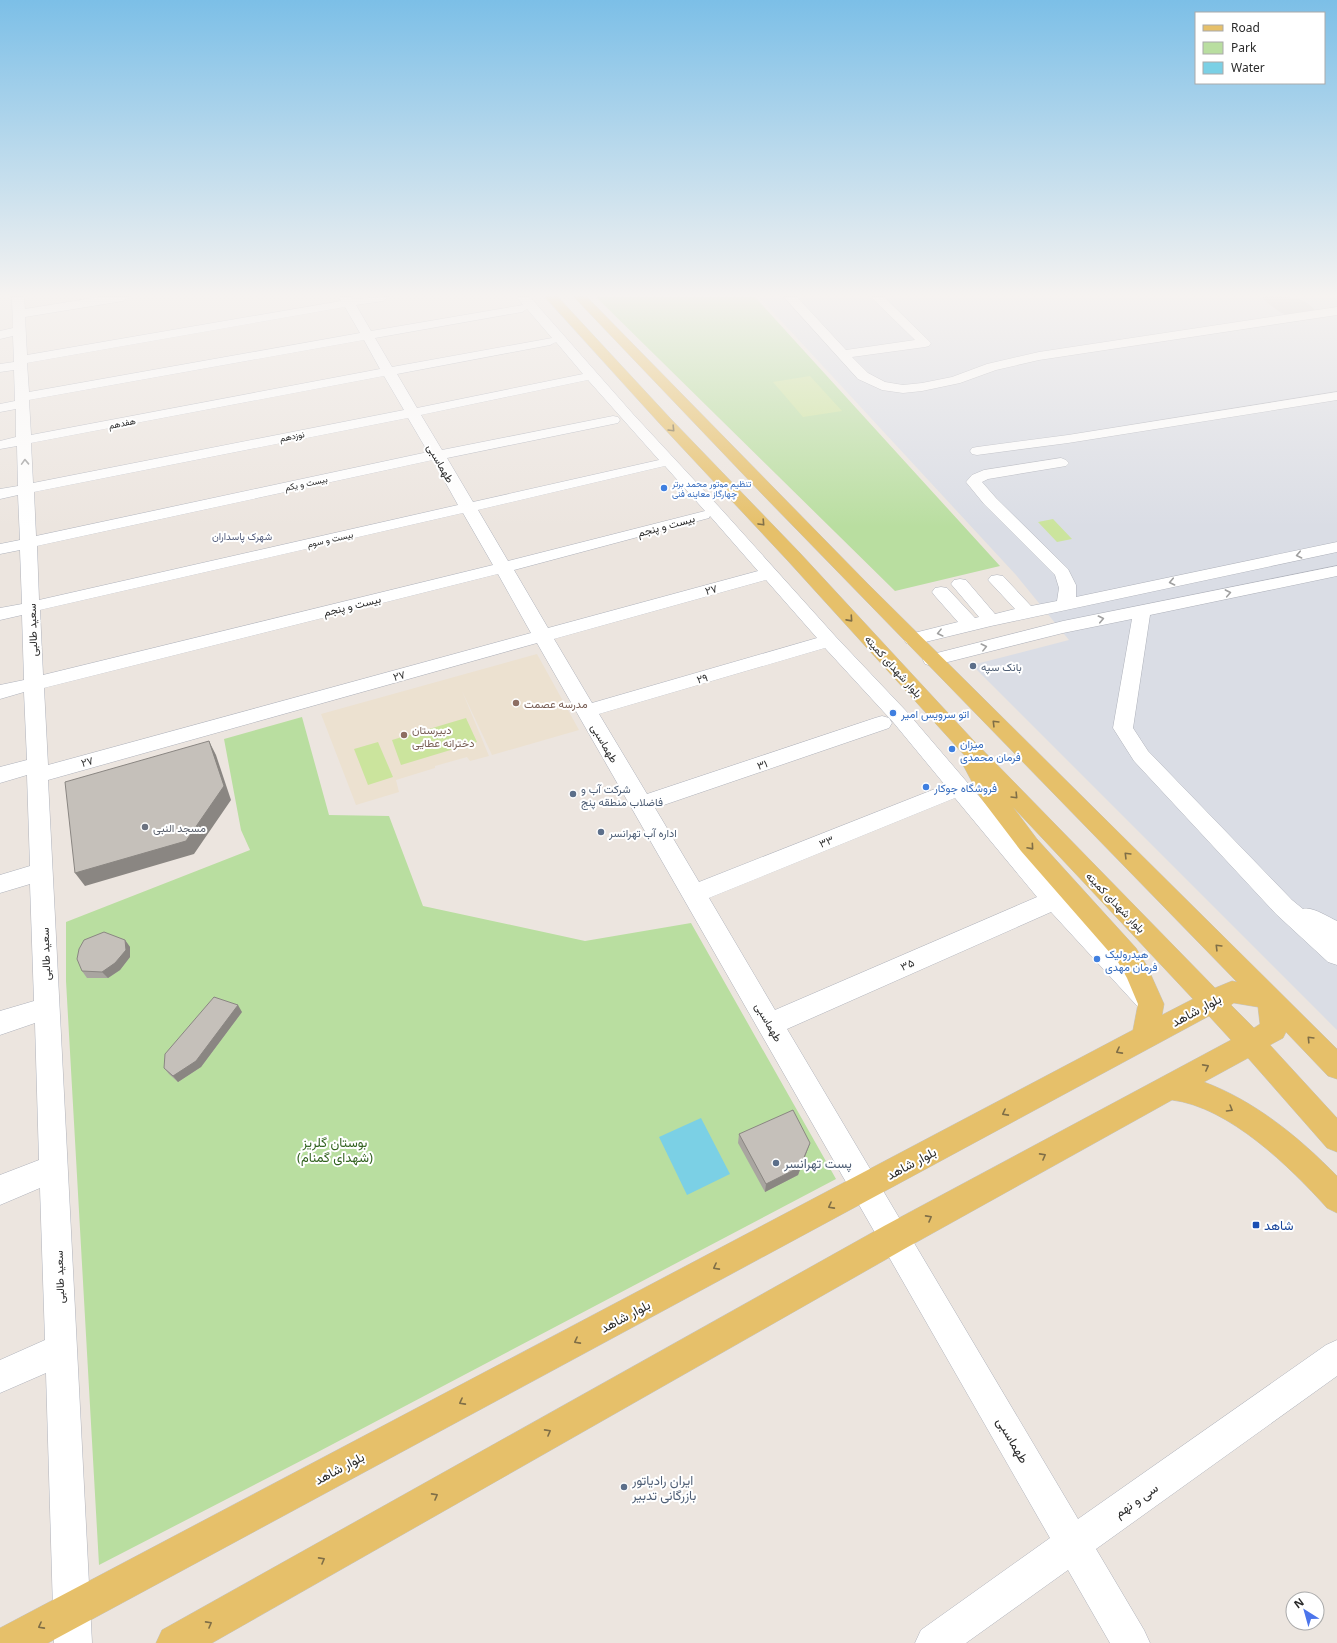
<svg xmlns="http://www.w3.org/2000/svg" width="1337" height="1643" viewBox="0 0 1337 1643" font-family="'Noto Sans',Vazirmatn,sans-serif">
  <rect width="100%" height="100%" fill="#ece5df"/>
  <!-- education -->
  <path fill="#ece1d0" d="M537 654 579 730 492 755 462 691 489 756 470 761 467 757 435 766V768L396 780 399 792 356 805 321 714Z"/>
  <!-- airport -->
  <path fill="#dadde5" d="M759 297H1337V1030L972 665 1069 640 1016 575Z"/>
  <!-- green -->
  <path fill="#b9dea0" d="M596 297H755L1000 566 895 591Z
    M302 717 329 815 389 816 423 906 585 941 691 923 836 1179 316 1453 99 1565 66 981V922L250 850 241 830 224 739Z"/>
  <!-- pitch -->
  <path fill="#cbe49d" d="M810 376 842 411 803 417 773 382Z
    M1053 519 1072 539 1057 542 1038 522Z
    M466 718 477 742 401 765 392 740Z
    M378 742 393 777 368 785 354 749Z"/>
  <!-- water -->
  <path fill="#7bd0e5" d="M701 1118 730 1174 687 1195 659 1137Z"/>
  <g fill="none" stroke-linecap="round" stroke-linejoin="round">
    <!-- taxiway -->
    <path fill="#c7c6ca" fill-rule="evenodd" d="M1262 297C1282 297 1304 294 1316 312L1312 318C1309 319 1306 320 1303 320 1292 321 1268 306 1262 297Z"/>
    <defs>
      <path id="minor" d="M12 297H24L25 309 99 297H129L123 301 25 317 27 355 341 301 339 297H351L352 299 389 297 383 301 356 305 371 331 523 305 517 297H530L633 414 721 509 836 637 907 712 1061 892 1157 992 1161 1000 1157 1008 1148 1011 1139 1008 1051 912 787 1029 1078 1519 1326 1345 1337 1340V1376L1096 1549 1144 1630 1150 1643H1110L1068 1570 966 1643H915L921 1630 1050 1538 537 643 48 780 92 1643H54L46 1373 0 1393V1360L45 1340 40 1188 0 1205V1175L39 1160 35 1023 0 1035V1011L34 1001 30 884 0 893V875L30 866 27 775 0 783V767L27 760 24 692 0 699V685L24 680 22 615 0 620V608L22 604 20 550 0 554V544L20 540 18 495 0 499V489L18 486 17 446 0 449V441L16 437V409L0 412V404L15 401 14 370 0 372V364L14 362 13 336 0 339V331L13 328ZM345 307 360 333 29 392 27 363ZM527 309 552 338 392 367 375 338 522 312ZM364 340 380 369 31 435 29 400ZM556 342 583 374 417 408 397 374 550 345ZM384 376 404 410 33 483 31 443ZM588 380 659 460 473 502 447 458 613 424 618 423 620 420 618 417 613 416 442 450 421 415ZM408 418 428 452 36 536 34 492ZM433 460 458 505 39 600 37 546ZM665 466 705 511 508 561 478 510ZM463 513 493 565 43 675 40 610ZM710 516 758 571 548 628 514 570 709 518ZM498 574 531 633 48 765 44 688ZM766 580 817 638 592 703 554 639ZM825 648 893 722 945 785 699 882 655 808 889 728 892 723 889 718 882 716 875 718 647 794 599 714ZM955 798 1037 897 775 1010 709 898Z
        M784 297H797L846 350 915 340 871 297H884L931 343 929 346 925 347 852 357 868 373 885 382 903 385 922 383 952 377 987 364 1039 352 1337 307V315L1039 360 996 370 960 383 922 391 903 393 882 390 858 379Z
        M1337 392V400L1068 443 977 455 972 454 970 451 972 448 977 447 1068 435Z
        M1061 458 1066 460 1069 463 1066 466 988 479 982 482 996 498 1068 569 1076 585V597L1337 542V552L991 626 913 645 906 643 904 639 906 635 958 622 935 596 932 592 935 588 941 587 947 588 975 618 979 617 951 584 954 580 960 579 966 580 995 614 1015 609 988 580 991 576 997 575 1003 576 1031 606 1057 601 1059 588 1055 575 984 504 966 482 972 475 984 470Z
        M1337 566V576L1150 615 1133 728 1148 751 1292 900 1303 909C1312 906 1328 917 1337 921V965L1328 962 1276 914 1134 761 1113 728 1132 619 1063 633 932 666 925 664 923 660 925 656 1063 621Z"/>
      <path id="major" d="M545 297H558L670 418 800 553 973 740 1215 988 1232 981 1237 982 762 494 574 297H587L868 584 1337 1049V1079L1328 1076 1286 1032 1283 1038 1270 1045 1337 1118V1152L1327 1148 1248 1058 1204 1082C1255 1101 1300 1138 1337 1176V1213L1327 1208C1290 1167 1229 1107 1172 1100L906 1248 212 1643H156L162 1630 884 1226 1231 1040 1209 1016 48 1643H0V1628L1133 1030 1138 1004 1127 978 1118 962 1021 851 980 797 962 763 966 757 788 561 660 424ZM1013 807 1193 999 1162 1015 1164 1004 1147 966 1136 948 1037 839ZM1234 1003 1258 1007 1260 1024 1254 1028 1231 1005Z"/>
    </defs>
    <!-- minor casing -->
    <use href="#minor" stroke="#afb2bb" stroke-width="1"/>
    <!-- major casing -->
    <use href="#major" stroke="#c4c4c4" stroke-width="1"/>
    <!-- minor -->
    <use href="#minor" fill="#fff" fill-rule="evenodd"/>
    <!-- major -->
    <use href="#major" fill="#e6c06a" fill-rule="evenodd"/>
  </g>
  <!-- wall -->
  <path fill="#a9a5a0" d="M125 940 130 947V957L120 970 108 978H87L82 971Z
    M242 1012 201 1067 178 1082 169 1074 164 1068Z
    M739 1134 810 1143 798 1175 765 1192 738 1143Z"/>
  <!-- shaded-wall -->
  <path fill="#8a8682" d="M209 741 216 755 231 800 194 854 85 886 75 873Z
    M125 940 130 947V957L120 970 108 978 102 972Z
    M238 1005 242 1012 201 1067 178 1082 173 1076Z
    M810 1143 798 1175 765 1192 766 1184Z"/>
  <!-- building -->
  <path fill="#c5c0ba" stroke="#8a8682" d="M209 741 224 786 186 841 75 873 65 782Z
    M104 932 125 940 126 950 115 963 102 972 82 971 77 959 79 949 84 940Z
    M214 997 238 1005 196 1061 173 1076 164 1068 165 1054Z
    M793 1110 810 1143 800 1167 766 1184 739 1134Z"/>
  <!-- one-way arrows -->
  <defs><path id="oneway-chevron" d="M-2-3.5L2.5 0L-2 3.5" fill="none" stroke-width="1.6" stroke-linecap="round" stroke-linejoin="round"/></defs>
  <g stroke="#7f6e47">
    <use href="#oneway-chevron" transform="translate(672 429) rotate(46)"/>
    <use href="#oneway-chevron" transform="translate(762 523) rotate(47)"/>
    <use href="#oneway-chevron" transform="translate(850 619) rotate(48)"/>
    <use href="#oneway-chevron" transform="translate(995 723) rotate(-135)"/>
    <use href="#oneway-chevron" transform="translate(1015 796) rotate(46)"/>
    <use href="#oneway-chevron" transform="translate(1031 847) rotate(49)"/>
    <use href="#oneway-chevron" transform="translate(1127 855) rotate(-135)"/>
    <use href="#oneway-chevron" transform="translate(1218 947) rotate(-135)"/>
    <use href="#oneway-chevron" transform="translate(1310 1039) rotate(-134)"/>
    <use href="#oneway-chevron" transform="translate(1119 1051) rotate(152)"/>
    <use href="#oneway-chevron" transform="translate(1206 1067) rotate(-28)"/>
    <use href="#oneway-chevron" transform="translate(1230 1109) rotate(31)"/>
    <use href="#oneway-chevron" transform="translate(1005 1113) rotate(152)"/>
    <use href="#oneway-chevron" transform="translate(1043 1156) rotate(-29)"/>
    <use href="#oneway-chevron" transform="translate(831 1206) rotate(152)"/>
    <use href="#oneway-chevron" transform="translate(929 1218) rotate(-29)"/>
    <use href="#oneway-chevron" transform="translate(716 1267) rotate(152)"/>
    <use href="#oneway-chevron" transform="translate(577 1341) rotate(152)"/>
    <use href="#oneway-chevron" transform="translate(462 1402) rotate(152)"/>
    <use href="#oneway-chevron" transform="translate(548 1432) rotate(-29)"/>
    <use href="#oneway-chevron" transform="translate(435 1496) rotate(-29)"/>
    <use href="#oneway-chevron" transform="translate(322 1560) rotate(-29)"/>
    <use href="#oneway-chevron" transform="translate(209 1624) rotate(-29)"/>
    <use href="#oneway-chevron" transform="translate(41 1626) rotate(152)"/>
  </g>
  <g stroke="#a0a0a0">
    <use href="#oneway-chevron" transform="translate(25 462) rotate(-92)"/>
    <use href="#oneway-chevron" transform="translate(1299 555) rotate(168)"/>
    <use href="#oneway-chevron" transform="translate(1172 582) rotate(168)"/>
    <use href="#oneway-chevron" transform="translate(1228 593) rotate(-11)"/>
    <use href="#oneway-chevron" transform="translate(1101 619) rotate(-12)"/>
    <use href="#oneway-chevron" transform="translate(940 633) rotate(166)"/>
    <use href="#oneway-chevron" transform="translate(984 647) rotate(-14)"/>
  </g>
  <!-- sky -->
  <linearGradient id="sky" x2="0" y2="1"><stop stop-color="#7cbfe7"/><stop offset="0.56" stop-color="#f6f3f1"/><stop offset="1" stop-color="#f6f3f1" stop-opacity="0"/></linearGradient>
  <rect width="1337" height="527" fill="url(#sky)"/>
  <!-- markers -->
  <g fill="#3f7fe0" stroke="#fff" stroke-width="1.5">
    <circle cx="664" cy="488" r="4"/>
    <circle cx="893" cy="713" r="4"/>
    <circle cx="952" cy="749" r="4"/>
    <circle cx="926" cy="787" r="4"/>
    <circle cx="1097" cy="959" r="4"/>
  </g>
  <g fill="#5c6f8a" stroke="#fff" stroke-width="1.5">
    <circle cx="973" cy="666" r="4"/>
    <circle cx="573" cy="794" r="4"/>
    <circle cx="601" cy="832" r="4"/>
    <circle cx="776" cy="1163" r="4"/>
    <circle cx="624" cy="1487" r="4"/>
  </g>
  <g fill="#8d6e63" stroke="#fff" stroke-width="1.5">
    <circle cx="516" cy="703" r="4"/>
    <circle cx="404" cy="735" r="4"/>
  </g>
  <circle fill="#6b7280" stroke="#fff" stroke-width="1.5" cx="145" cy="827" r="4"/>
  <rect fill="#1a4fb4" stroke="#fff" stroke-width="1.5" x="1252" y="1221" width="8" height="8" rx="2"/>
  <g text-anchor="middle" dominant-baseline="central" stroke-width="4" stroke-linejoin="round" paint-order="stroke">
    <!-- far-street labels -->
    <g font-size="9" fill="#2b2b2b" stroke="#fff">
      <text transform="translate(122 423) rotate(-11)">هفدهم</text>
      <text transform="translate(292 436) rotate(-11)">نوزدهم</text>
      <text transform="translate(306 483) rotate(-12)">بیست و یکم</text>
      <text transform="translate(330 539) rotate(-13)">بیست و سوم</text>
    </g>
    <!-- far-shop labels -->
    <g font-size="9" fill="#366cbe" stroke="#fff" text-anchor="start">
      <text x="672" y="483">تنظیم موتور محمد برتر<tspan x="672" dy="10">چهارگاز معاینه فنی</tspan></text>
    </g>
    <!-- far-neighbourhood labels -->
    <g font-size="10" fill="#4f5979" stroke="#fff">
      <text x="242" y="536">شهرک پاسداران</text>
    </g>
    <!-- street labels -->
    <g font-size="11" fill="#2b2b2b" stroke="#fff">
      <text transform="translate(441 463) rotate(60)">طهماسبی</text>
      <text transform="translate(666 525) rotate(-15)">بیست و پنجم</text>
      <text transform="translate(711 589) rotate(-15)">۲۷</text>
      <text transform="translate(352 605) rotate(-14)">بیست و پنجم</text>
      <text transform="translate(32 630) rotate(-92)">سعید طالبی</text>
      <text transform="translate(894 666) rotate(48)">بلوار شهدای کمیته</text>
      <text transform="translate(399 675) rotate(-15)">۲۷</text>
      <text transform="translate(702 678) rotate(-16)">۲۹</text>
      <text transform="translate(605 743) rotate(60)">طهماسبی</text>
      <text transform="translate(87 761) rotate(-15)">۲۷</text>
      <text transform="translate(762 764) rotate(-18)">۳۱</text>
      <text transform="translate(826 841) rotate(-22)">۳۳</text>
      <text transform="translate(1116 902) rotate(46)">بلوار شهدای کمیته</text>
      <text transform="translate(45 954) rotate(-92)">سعید طالبی</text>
      <text transform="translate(907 964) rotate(-24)">۳۵</text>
      <text transform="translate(769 1022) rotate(60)">طهماسبی</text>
      <text transform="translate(59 1277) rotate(-92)">سعید طالبی</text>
    </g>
    <!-- service labels -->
    <g font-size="11" fill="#4e5e75" stroke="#fff" text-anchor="start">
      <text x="981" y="666">بانک سپه</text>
      <text x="581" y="788">شرکت آب و<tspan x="581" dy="13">فاضلاب منطقه پنج</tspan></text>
      <text x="609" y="832">اداره آب تهرانسر</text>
    </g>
    <!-- education labels -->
    <g font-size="11" fill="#785e54" stroke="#fff" text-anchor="start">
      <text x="524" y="703">مدرسه عصمت</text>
      <text x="412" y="729">دبیرستان<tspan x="412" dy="13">دخترانه عطایی</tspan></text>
    </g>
    <!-- shop labels -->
    <g font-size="11" fill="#366cbe" stroke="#fff" text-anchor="start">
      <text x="901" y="713">اتو سرویس امیر</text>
      <text x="960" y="743">میزان<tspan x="960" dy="13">فرمان محمدی</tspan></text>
      <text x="934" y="787">فروشگاه جوکار</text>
      <text x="1105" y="953">هیدرولیک<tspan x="1105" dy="13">فرمان مهدی</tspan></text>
    </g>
    <!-- worship labels -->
    <g font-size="11" fill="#5b616d" stroke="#fff" text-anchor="start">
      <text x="153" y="827">مسجد النبی</text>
    </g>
    <!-- near-street labels -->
    <g font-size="13" fill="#2b2b2b" stroke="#fff">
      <text transform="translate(1196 1010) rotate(-28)">بلوار شاهد</text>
      <text transform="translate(911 1163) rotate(-28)">بلوار شاهد</text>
      <text transform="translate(625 1316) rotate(-28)">بلوار شاهد</text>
      <text transform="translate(1013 1440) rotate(60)">طهماسبی</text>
      <text transform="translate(339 1468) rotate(-28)">بلوار شاهد</text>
      <text transform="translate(1136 1500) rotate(-35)">سی و نهم</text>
    </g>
    <!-- near-park labels -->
    <g font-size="13" fill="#336320" stroke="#fff">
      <text x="335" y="1142">بوستان گلریز<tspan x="335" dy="15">(شهدای گمنام)</tspan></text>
    </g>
    <!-- near-service labels -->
    <g font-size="13" fill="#4e5e75" stroke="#fff" text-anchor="start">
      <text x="784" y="1163">پست تهرانسر</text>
      <text x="632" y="1480">ایران رادیاتور<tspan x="632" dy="15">بازرگانی تدبیر</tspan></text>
    </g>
    <!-- near-transit labels -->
    <g font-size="13" fill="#164399" stroke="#fff" text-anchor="start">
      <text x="1264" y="1225">شاهد</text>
    </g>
  </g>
  <!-- legend -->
  <rect x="1195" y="12" width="130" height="72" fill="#ffffff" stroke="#aaaaaa"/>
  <rect x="1203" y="25" width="20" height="6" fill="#e6c06a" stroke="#aaaaaa"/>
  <text x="1231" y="32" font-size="12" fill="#2b2b2b">Road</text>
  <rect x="1203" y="42" width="20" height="12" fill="#b9dea0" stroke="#aaaaaa"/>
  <text x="1231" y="52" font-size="12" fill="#2b2b2b">Park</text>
  <rect x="1203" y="62" width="20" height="12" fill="#7bd0e5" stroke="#aaaaaa"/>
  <text x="1231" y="72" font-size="12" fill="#2b2b2b">Water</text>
  <!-- north arrow -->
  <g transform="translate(1305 1611) rotate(323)"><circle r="19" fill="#ffffff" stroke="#aaaaaa"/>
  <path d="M0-3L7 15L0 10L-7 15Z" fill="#4c75eb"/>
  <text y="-6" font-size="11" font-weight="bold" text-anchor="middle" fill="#2b2b2b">N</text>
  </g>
</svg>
